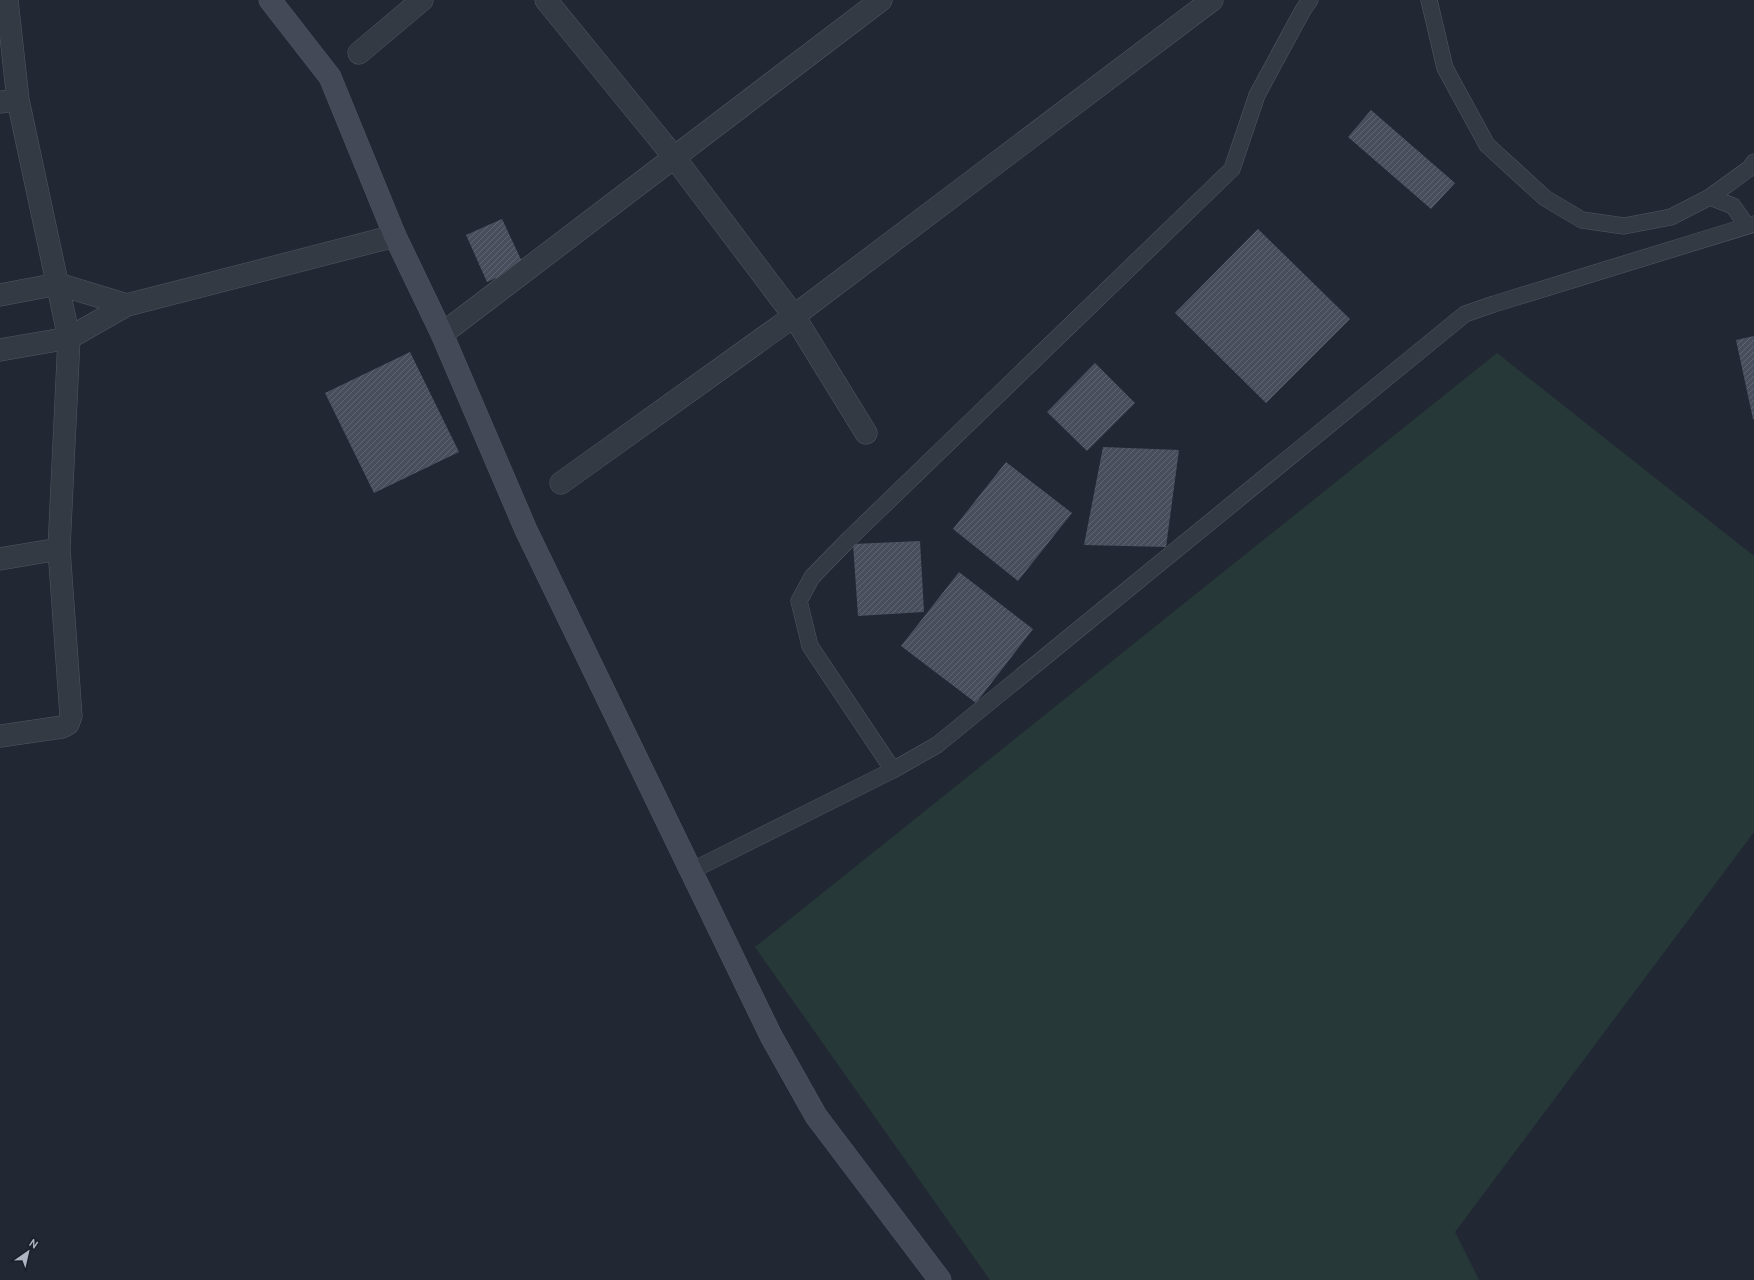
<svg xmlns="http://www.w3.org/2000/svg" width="1754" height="1280" viewBox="0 0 1754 1280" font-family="Cabin,sans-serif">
  <defs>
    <pattern id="building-hatch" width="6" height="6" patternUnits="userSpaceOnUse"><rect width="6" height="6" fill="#474f5d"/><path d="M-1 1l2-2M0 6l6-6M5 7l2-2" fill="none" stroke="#5f6672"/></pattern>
  </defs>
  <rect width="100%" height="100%" fill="#212833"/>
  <!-- green -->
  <path fill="#273838" d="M1497 353 1754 556V832L1455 1232 1479 1280H990L755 947Z"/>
  <!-- building -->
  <path fill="url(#building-hatch)" d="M1371 110 1455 183 1431 209 1348 137Z
    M502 219 524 266 487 282 466 235Z
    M1258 229 1350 319 1266 403 1175 313Z
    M1754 336V419H1753L1736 340Z
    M410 352 459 452 374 493 325 393Z
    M1095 363 1135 403 1087 451 1047 412Z
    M1103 447 1179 450 1166 547 1084 545Z
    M1006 462 1072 513 1018 581 953 529Z
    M920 541 924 612 858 616 853 544Z
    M959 572 1033 629 976 703 901 646Z"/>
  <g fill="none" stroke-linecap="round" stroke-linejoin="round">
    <defs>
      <path id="lane" d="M1429 0 1445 68 1487 145 1545 198 1582 220 1624 226 1671 217 1710 197 1750 168 1754 162
        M1710 197 1733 206 1747 226
        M893 770 810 646 799 601 812 577 850 538 1232 169 1257 95 1303 10 1310 0
        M691 871 893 770 937 745 1465 314 1494 304 1754 224"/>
      <path id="street" d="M546 0 674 157 794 316 866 433
        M359 53 422 0
        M0 102 18 100
        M0 295 58 284 127 305
        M442 334 881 0
        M0 350 69 338 127 305 395 236
        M561 483 794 316 1212 0
        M0 559 59 549
        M0 736 62 727 68 724 71 716 59 549 69 338 18 100 7 0"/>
      <path id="secondary" d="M270 0 330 77 395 236 442 334 526 530 771 1036 816 1116 940 1280"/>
    </defs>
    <!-- lane casing -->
    <use href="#lane" stroke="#525762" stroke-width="17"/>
    <!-- street casing -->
    <use href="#street" stroke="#525762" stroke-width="23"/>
    <!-- secondary casing -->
    <use href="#secondary" stroke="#525762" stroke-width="23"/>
    <!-- lane -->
    <use href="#lane" stroke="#343a44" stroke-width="16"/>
    <!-- street -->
    <use href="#street" stroke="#343a44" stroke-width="22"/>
    <!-- secondary -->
    <use href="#secondary" stroke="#434957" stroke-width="22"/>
  </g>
  <!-- north arrow -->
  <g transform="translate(28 1252) rotate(34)" stroke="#1a1f29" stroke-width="3" paint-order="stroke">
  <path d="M0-3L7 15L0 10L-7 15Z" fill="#aeb4c1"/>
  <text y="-6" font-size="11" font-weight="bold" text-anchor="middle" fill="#aeb4c1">N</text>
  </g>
</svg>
